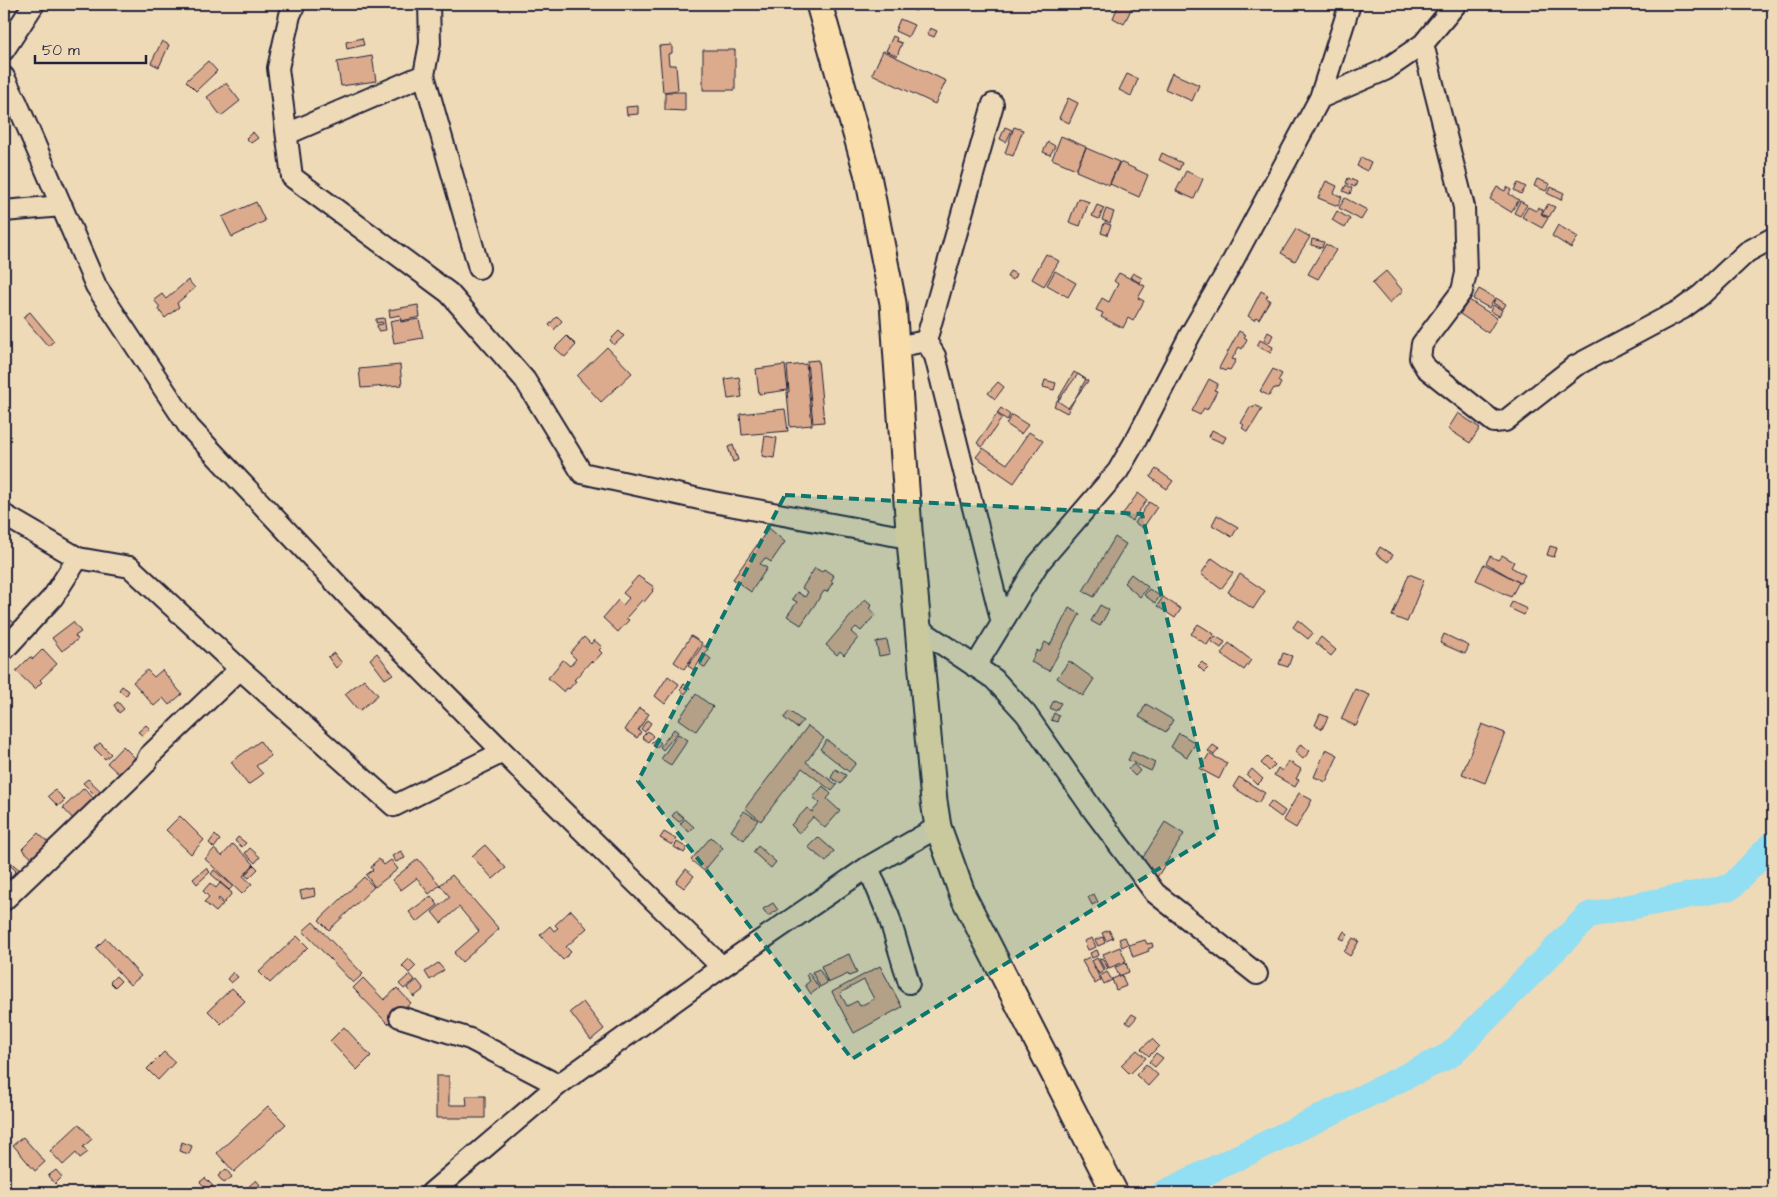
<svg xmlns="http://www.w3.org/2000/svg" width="1777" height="1197" viewBox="0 0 1777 1197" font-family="'Architects Daughter',sans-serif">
  <rect width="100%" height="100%" fill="#efdab8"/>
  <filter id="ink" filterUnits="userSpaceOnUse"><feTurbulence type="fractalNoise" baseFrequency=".02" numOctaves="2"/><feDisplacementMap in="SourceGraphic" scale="10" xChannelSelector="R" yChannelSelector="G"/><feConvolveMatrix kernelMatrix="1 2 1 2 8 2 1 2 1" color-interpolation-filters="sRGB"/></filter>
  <g filter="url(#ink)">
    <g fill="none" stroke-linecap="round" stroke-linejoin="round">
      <!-- river -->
      <path stroke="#92def2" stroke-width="26" d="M1164 1193 1450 1055 1589 915 1731 887 1773 843"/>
    </g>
    <!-- building -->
    <path fill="#dcab8e" stroke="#22223b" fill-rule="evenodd" d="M912 4H918L916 11 910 9Z
      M1119 4 1133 5 1124 24 1113 18Z
      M900 19 914 25 908 37 895 31Z
      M930 28 937 31 934 37 927 34Z
      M893 36 897 38 896 41 902 43 897 56 886 51Z
      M362 38 364 45 347 49 346 42Z
      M162 41 169 45 159 67 151 63Z
      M672 45V53L668 54 669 65H676L678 90 663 92 659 46Z
      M703 50H735V90H703Z
      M883 51 946 81 935 104 872 74Z
      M372 56 376 81 341 86 337 62Z
      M208 61 217 71 196 91 186 81Z
      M1172 73 1199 85 1192 101 1165 89Z
      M1127 74 1138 79 1131 96 1119 90Z
      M226 83 240 101 221 116 207 97Z
      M665 92H685V111L665 110Z
      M1068 98 1078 103 1069 123 1059 118Z
      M638 106V114L627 115 626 107Z
      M1005 127 1012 130 1006 142 1000 139Z
      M1014 127 1023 130 1013 156 1005 153Z
      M253 132 258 138 251 143 246 138Z
      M1061 136 1086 147 1076 169 1052 159Z
      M1048 142 1055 146 1050 155 1043 152Z
      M1086 148 1119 162 1109 185 1076 171Z
      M1162 153 1182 163 1179 170 1159 160Z
      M1361 157 1371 162 1367 171 1357 166Z
      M1120 162 1148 175 1139 197 1110 184Z
      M1186 171 1203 179 1194 199 1176 191Z
      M1348 178 1357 182 1355 187 1346 183Z
      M1537 179 1550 184 1546 191 1534 186Z
      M1326 181 1337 186 1334 193 1342 197 1338 206 1318 198Z
      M1518 183 1526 187 1521 194 1514 190Z
      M1346 185 1352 188 1350 194 1343 191Z
      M1497 187 1505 191 1507 187 1511 190 1509 194 1519 200 1511 212 1490 199Z
      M1551 187 1564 193 1561 200 1547 193Z
      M1078 198 1089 202 1080 226 1069 222Z
      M1345 198 1367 210 1361 220 1339 208Z
      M1520 201 1527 205 1520 216 1514 213Z
      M256 202 265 221 232 237 222 217Z
      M1548 204 1555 207 1549 217 1542 214Z
      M1097 205 1104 208 1099 219 1092 216Z
      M1528 207 1536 211 1538 207 1543 210 1541 214 1548 218 1542 228 1522 217Z
      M1106 209 1114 212 1110 223 1102 220Z
      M1337 211 1350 219 1345 228 1332 220Z
      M1104 223 1111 225 1107 235 1101 233Z
      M1558 225 1578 237 1571 248 1552 236Z
      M1296 229 1310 237 1295 261 1281 253Z
      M1312 239 1324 242 1322 248 1311 245Z
      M1326 244 1336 250 1318 279 1308 274Z
      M1046 254 1059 261 1044 286 1032 279Z
      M1010 271 1016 274 1013 280 1007 277Z
      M1055 271 1076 283 1068 297 1047 285Z
      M1386 271 1403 291 1389 303 1372 283Z
      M1119 273 1145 286 1138 298 1144 301 1133 321 1128 318 1123 328 1101 317 1103 313 1096 310 1102 298 1109 302 1118 284 1114 281Z
      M1133 273 1142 278 1140 283 1130 277Z
      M188 280 195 288 177 303 179 307 165 318 158 309 160 307 154 300 162 294 166 299Z
      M1479 289 1495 298 1489 308 1473 299Z
      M1261 291 1268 295 1266 298 1270 300 1259 319 1256 317 1254 320 1248 316Z
      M1496 298 1506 304 1503 309 1493 303Z
      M1469 300 1497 318 1488 333 1460 314Z
      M418 305 420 317 401 321 400 315 390 317 389 310Z
      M1493 305 1502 310 1499 316 1490 311Z
      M30 312 54 341 48 346 23 317Z
      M557 316 562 321 554 330 549 325Z
      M384 318 386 330 378 331 377 325 383 324 382 322 376 323V319Z
      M400 319 401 322 419 319 423 338 394 343 390 321Z
      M619 331 624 336 614 345 610 340Z
      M1239 331 1246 335 1244 337 1247 339 1242 349 1239 347 1232 359 1236 360 1230 370 1227 369 1225 371 1219 368Z
      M1268 332 1273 335 1269 343 1264 340Z
      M567 336 576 345 565 357 555 348Z
      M1260 340 1273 347 1271 353 1257 346Z
      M607 347 632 373 601 402 577 376Z
      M818 360 824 422 813 423 807 361Z
      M806 364 812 425 790 427 787 392H789L787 366Z
      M400 365 402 385 361 388 359 369Z
      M785 365 788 390 759 394 756 369Z
      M1273 369 1282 374 1278 381 1281 383 1278 389 1274 388 1269 396 1260 391Z
      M1074 372 1086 379 1067 413 1054 406Z
      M1078 374 1088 381 1068 408 1058 401Z
      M739 377 742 397 728 399 725 379Z
      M1209 379 1218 384 1214 390 1217 391 1207 410 1204 408 1200 415 1192 411Z
      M1045 380 1056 383 1054 390 1043 387Z
      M998 382 1004 387 995 399 988 393Z
      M1255 405 1262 409 1248 432 1242 428 1244 425 1241 423 1251 406 1253 408Z
      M1001 408 1010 415 1007 420 997 413Z
      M785 409 788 431 742 435 740 414Z
      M1458 413 1480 428 1470 443 1448 429Z
      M997 414 1002 418 982 447 977 443Z
      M1012 415 1028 425 1021 434 1006 424Z
      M1212 430 1226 437 1223 443 1209 437Z
      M1029 432 1043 441 1014 483 976 457 983 448 1007 464Z
      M765 436 777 438 774 458 762 456Z
      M733 445 738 460 733 462 728 447Z
      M1156 469 1173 481 1167 489 1150 477Z
      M1138 493 1147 500 1132 521 1122 515Z
      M1149 502 1157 507 1143 528 1135 523Z
      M1217 515 1238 527 1232 537 1212 525Z
      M769 528 785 542 771 562 765 558 760 564 767 568 751 592 733 579Z
      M1115 537 1126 544 1094 597 1083 591Z
      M1550 546 1557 548 1554 557 1547 555Z
      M1380 547 1393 555 1388 562 1376 554Z
      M1502 555 1514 562 1511 567 1525 575 1520 583 1486 563 1490 556 1498 560Z
      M1212 558 1233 573 1221 589 1201 574Z
      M1484 564 1519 582 1511 597 1476 580Z
      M815 568 822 572 824 569 834 576 831 581 833 582 827 592 824 591 801 625 787 616 797 602 792 599 797 592 805 597 808 592 802 588Z
      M1131 574 1148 587 1140 597 1124 583Z
      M1240 574 1265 591 1253 609 1228 592Z
      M1409 574 1424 580 1407 622 1392 616Z
      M638 576 654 587 652 590 653 591 644 602 642 600 626 618 629 620 618 632 603 618 618 600 623 605 629 598 623 593Z
      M1149 589 1160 596 1155 603 1144 595Z
      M1163 597 1181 609 1175 618 1157 606Z
      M865 599 872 605 869 608 876 614 861 631 856 627 851 632 858 638 844 655 840 651 837 655 826 645Z
      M1512 602 1527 609 1524 615 1509 608Z
      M1100 605 1109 610 1100 626 1091 621Z
      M1069 608 1080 614 1049 671 1031 662 1037 650 1040 652 1045 642 1050 645Z
      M4 613 14 623 4 634Z
      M1298 620 1313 633 1308 639 1293 627Z
      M73 622 81 632 75 636 78 639 62 651 52 638Z
      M1198 624 1214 634 1207 645 1191 634Z
      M1444 634 1469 646 1465 654 1440 643Z
      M691 636 702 643 684 669 674 662Z
      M1215 636 1225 642 1221 648 1211 641Z
      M584 637 591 644 594 640 602 647 599 650 602 653 593 663 591 661 574 680 576 681 569 689 567 688 564 692 548 678 563 660 570 666 576 659 570 653Z
      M1321 637 1336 650 1331 656 1316 643Z
      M887 640 890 654 879 656 876 642Z
      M1229 643 1251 660 1244 670 1221 654Z
      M703 645 708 649 694 670 688 666Z
      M43 649 57 664 40 680 42 682 35 689 16 671 30 657 33 659Z
      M334 653 342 663 336 668 328 657Z
      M377 653 393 674 385 679 370 659Z
      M1283 653 1292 656 1288 667 1279 664Z
      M706 655 711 659 705 668 700 664Z
      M1069 661 1094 679 1083 696 1057 678Z
      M1202 662 1208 668 1204 672 1198 666Z
      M147 670 154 677 162 670 182 694 169 705 163 698 154 706 133 682Z
      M668 676 679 684 665 704 655 696Z
      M364 679 378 695 359 711 345 694Z
      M684 684 690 688 685 694 680 690Z
      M122 686 129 691 126 696 119 690Z
      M1355 689 1370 695 1356 726 1341 719Z
      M696 694 713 707 696 731 679 719Z
      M1054 700 1061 703 1056 711 1050 708Z
      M118 702 124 709 119 713 114 705Z
      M1146 704 1173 720 1166 732 1139 717Z
      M639 708 649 714 638 730 641 732 637 738 625 730Z
      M789 711 803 721 797 728 784 718Z
      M1054 713 1059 716 1057 722 1051 720Z
      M1320 714 1328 717 1322 729 1315 725Z
      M647 720 651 723 645 732 641 729Z
      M1482 724 1505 733 1485 783 1462 774Z
      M146 725 150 729 143 736 138 732Z
      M808 726 824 738 806 762 837 785 832 791 802 768 761 821 745 808Z
      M674 729 678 732 663 750 660 747Z
      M648 731 653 736 648 742 642 737Z
      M1179 733 1196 743 1187 757 1171 747Z
      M678 734 688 740 671 765 661 759Z
      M656 738 661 743 656 748 651 743Z
      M827 740 856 763 849 772 820 749Z
      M260 741 271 756 256 766 263 774 248 785 231 762Z
      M100 743 111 754 105 759 94 748Z
      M1301 744 1310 751 1303 759 1295 752Z
      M1213 745 1219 749 1214 755 1208 751Z
      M123 746 137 760 121 776 107 763Z
      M1326 749 1338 755 1326 782 1314 777Z
      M1132 752 1155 763 1151 771 1128 760Z
      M1209 754 1227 763 1219 779 1200 769Z
      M1267 757 1275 765 1269 771 1261 763Z
      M1288 761 1301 769 1296 779 1299 780 1295 787 1274 775 1278 768 1282 771Z
      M1134 764 1140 771 1135 776 1128 769Z
      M835 769 846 775 841 784 831 778Z
      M1252 769 1263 779 1257 785 1247 775Z
      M1239 777 1265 793 1258 803 1233 787Z
      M88 779 103 793 98 798 83 783Z
      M823 786 831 794 827 799 840 811 825 828 813 817 799 833 791 825 807 808 812 812 820 803 813 797Z
      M84 788 97 802 76 822 63 808Z
      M55 790 65 800 58 806 48 796Z
      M1299 793 1312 800 1296 828 1283 820Z
      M1271 801 1285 811 1281 817 1267 807Z
      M676 811 684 818 679 822 672 816Z
      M744 811 758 820 744 840 731 831Z
      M180 816 204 840 191 854 166 830Z
      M685 819 694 827 689 832 680 824Z
      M1165 822 1184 834 1156 879 1137 867Z
      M664 832 676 839 672 845 660 838Z
      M38 833 52 846 36 862 22 849Z
      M215 835 220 840 214 848 209 843Z
      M238 837 246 843 242 847 235 841Z
      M711 837 723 848 704 871 691 860Z
      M818 837 834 851 826 862 808 847Z
      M677 842 687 848 684 853 674 847Z
      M233 844 254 864 243 876 252 884 242 894 205 859 214 849 222 856Z
      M485 845 506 868 493 879 472 856Z
      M758 846 776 862 771 868 753 852Z
      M250 848 260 857 255 863 245 853Z
      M401 851 405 858 396 862 392 856Z
      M4 856 24 874 4 896V884L16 871 8 863 4 867Z
      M379 859 384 865 391 860 398 869 375 887 366 875 373 870 371 867 374 865 373 864Z
      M418 859 440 885 429 894 417 878 401 890 392 880Z
      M254 865 258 869 249 878 245 875Z
      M206 868 210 872 197 884 193 879Z
      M686 869 694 876 684 888 676 882Z
      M214 870 233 886 229 890 211 874Z
      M452 875 499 929 462 962 454 953 479 931 459 907 441 923 432 912 450 897 440 885Z
      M364 877 374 887 329 930 319 920Z
      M210 883 216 888 220 883 232 893 224 903 219 898 218 900 223 904 216 912 204 902 209 897 203 891Z
      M314 888 315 896 302 899 300 891Z
      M1094 894 1098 902 1092 905 1088 897Z
      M431 896 438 905 417 922 409 912Z
      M773 903 778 910 768 916 763 909Z
      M571 910 587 928 566 947 571 952 563 960 540 935 550 926 554 931 558 928 555 925Z
      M313 922 363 974 353 983 303 931Z
      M1109 930 1113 938 1106 941 1102 933Z
      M1344 931 1348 934 1344 940 1340 938Z
      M297 936 308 947 270 983 259 972Z
      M1103 937 1105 943 1098 946 1095 940Z
      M1125 937 1128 944 1122 947 1119 939Z
      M106 938 141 976 130 985 96 948Z
      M1092 938 1096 947 1088 950 1084 941Z
      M1353 938 1359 941 1350 956 1344 952Z
      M1145 940 1147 944 1152 943 1153 947 1148 949 1149 951 1133 957 1129 945Z
      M1120 947 1126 961 1109 968 1103 954Z
      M1097 950 1099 955 1092 958 1090 953Z
      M849 954 857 973 849 976 848 974 828 983 821 966Z
      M1089 957 1101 980 1095 984 1082 961Z
      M1097 958 1104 971 1099 974 1092 961Z
      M1102 958 1108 968 1105 970 1099 959Z
      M409 959 416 966 409 973 402 966Z
      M438 963 444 970 430 980 425 972Z
      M1126 963 1129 972 1119 976 1115 967Z
      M880 966 902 1007 854 1033 832 992ZM864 980 874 999 860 1006 857 1001 847 1006 840 993Z
      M819 969 827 983 820 987 812 972Z
      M233 972 238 977 231 983 227 979Z
      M1107 972 1112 980 1104 984 1100 976Z
      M809 973 819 988 811 994 805 985 810 981 806 975Z
      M410 974 415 980 404 989 399 984Z
      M1122 975 1126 986 1116 990 1112 979Z
      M116 976 121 981 115 987 110 982Z
      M363 978 384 1000 397 988 411 1003 388 1024 353 988Z
      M417 980 424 989 414 997 407 988Z
      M232 988 245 1001 221 1024 208 1011Z
      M583 1002 604 1029 591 1040 570 1012Z
      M1132 1014 1137 1017 1130 1025 1126 1022Z
      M344 1027 371 1056 357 1070 330 1041Z
      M1152 1039 1159 1046 1149 1056 1141 1049Z
      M1137 1050 1146 1058 1130 1074 1121 1065Z
      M164 1052 175 1062 158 1080 147 1069Z
      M1156 1053 1163 1058 1155 1067 1149 1062Z
      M1146 1064 1158 1075 1148 1086 1136 1075Z
      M436 1076H449V1105H467L466 1096H485V1118H436Z
      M268 1106 286 1124 234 1172 217 1153Z
      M79 1124 92 1139 83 1147 88 1152 80 1158 76 1153 63 1165 50 1151Z
      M23 1137 45 1162 35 1171 13 1145Z
      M182 1142 192 1146 189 1154 179 1151Z
      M226 1169 232 1177 224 1183 218 1176Z
      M56 1170 62 1177 55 1184 48 1176Z
      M205 1178 213 1186 208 1190 200 1182Z
      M256 1180 260 1185 251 1192 247 1188Z"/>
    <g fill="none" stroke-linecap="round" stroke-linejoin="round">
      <defs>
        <path id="minor" d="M295 4 290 15 278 68 292 177 449 293 525 380 582 473 713 502 897 536 909 530
          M429 4 430 43 424 75 479 268
          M1423 44 1464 207 1466 273 1462 291 1422 344 1420 358 1426 368 1494 422 1505 421 1575 366 1682 309 1701 295 1747 252 1773 238
          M4 50 34 4
          M4 77 17 103 96 286 189 427 348 596 538 787 722 967
          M1320 98 1350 4
          M287 134 424 75
          M4 211 62 206
          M926 341 993 104
          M896 347 926 341 935 356 1002 623
          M4 515 78 558 130 567 240 669 394 806 503 752
          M918 628 994 679 1026 714 1093 810 1155 893 1257 974
          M4 650 53 597 78 558
          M975 667 1038 564 1118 471 1137 438 1190 335 1229 268 1320 98 1385 70 1423 44 1456 4
          M868 867 889 917 909 983
          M4 900 138 771 145 764 149 756 240 669
          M400 1017 470 1039 558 1085
          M431 1193 558 1085 722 967 868 867 938 827"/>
        <path id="major" d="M819 4 868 176 893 303 909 530 934 801 938 827 963 896 1115 1193"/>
      </defs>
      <!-- minor casing -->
      <use href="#minor" stroke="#22223b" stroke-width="24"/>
      <!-- major casing -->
      <use href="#major" stroke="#22223b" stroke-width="29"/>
      <!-- minor -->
      <use href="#minor" stroke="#efdab8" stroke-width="20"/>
      <!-- major -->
      <use href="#major" stroke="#f9deab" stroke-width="25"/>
    </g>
  </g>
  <!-- marked area -->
  <path fill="#0f766e" fill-opacity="0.2" stroke="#0f766e" stroke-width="4" stroke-dasharray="10 6" stroke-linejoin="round" d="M785 495 1142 514 1218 832 852 1059 638 781Z"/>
  <!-- margin -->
  <rect width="1777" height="1197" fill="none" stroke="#efdab8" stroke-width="20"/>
  <rect x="10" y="10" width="1757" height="1177" fill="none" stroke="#22223b" stroke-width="2" filter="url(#ink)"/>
  <!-- scale -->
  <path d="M35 55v8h111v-8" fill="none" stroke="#22223b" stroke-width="2.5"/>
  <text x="42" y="55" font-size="15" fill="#22223b" stroke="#efdab8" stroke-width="4" paint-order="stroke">50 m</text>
</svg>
